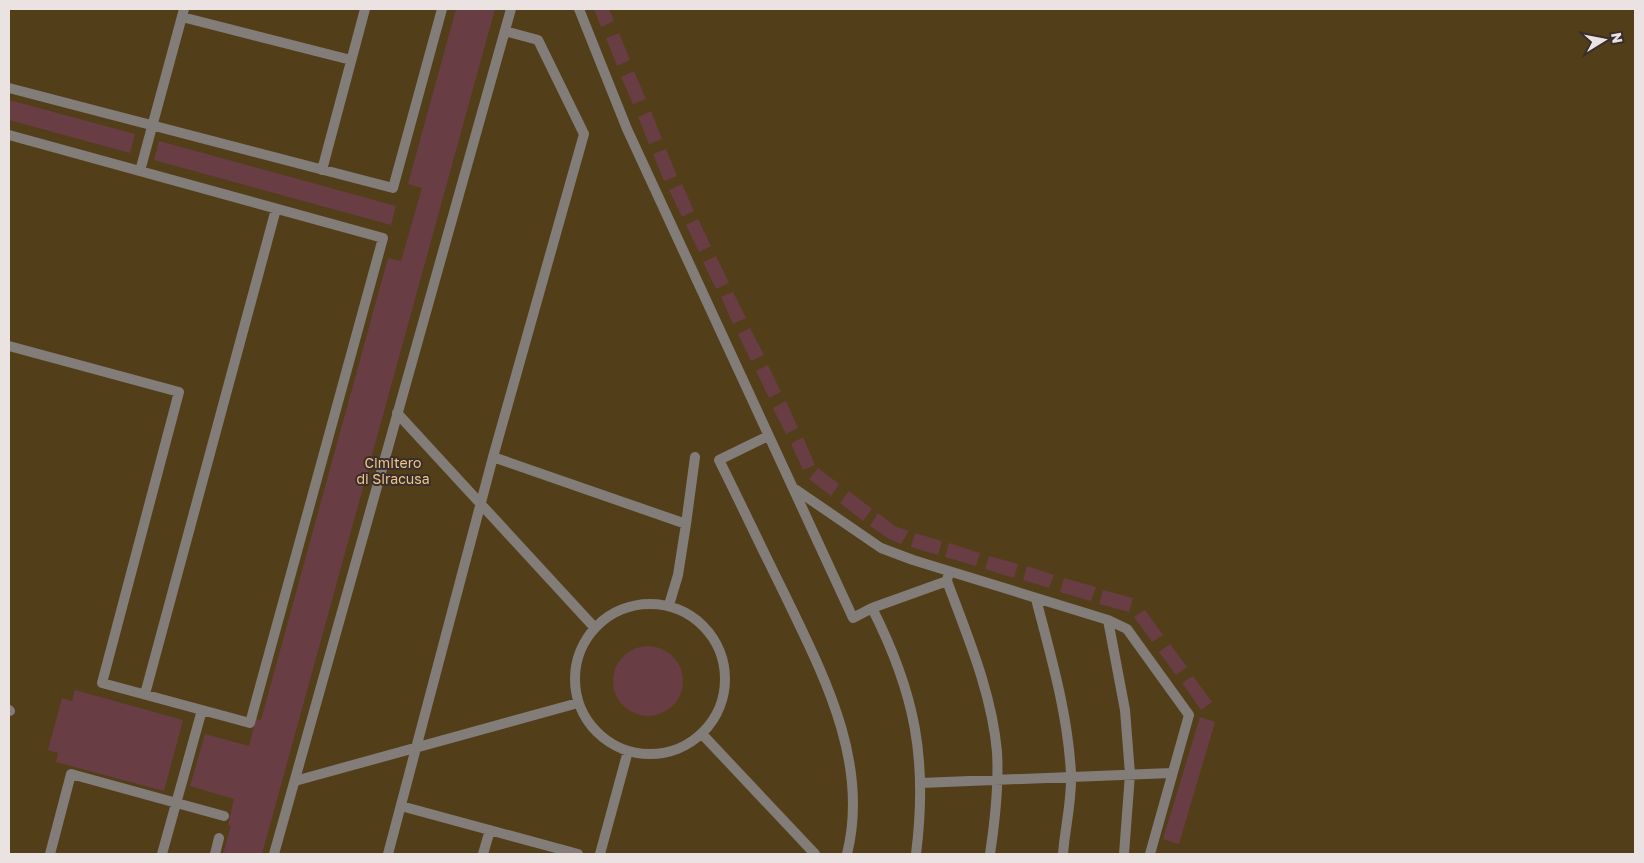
<svg xmlns="http://www.w3.org/2000/svg" width="1644" height="863" viewBox="0 0 1644 863" font-family="'Golos Text',sans-serif">
  <rect width="100%" height="100%" fill="#3a2e2c"/>
  <!-- green -->
  <path fill="#533e1a" d="M9 9H1635V854H9Z"/>
  <!-- building -->
  <path fill="#693d44" d="M456 9H495L262 854H223L231 826 228 825 234 799 190 786 205 734 249 746 256 719 261 720 388 258 401 261 422 188 408 184Z
    M594 9H609L614 21 601 27Z
    M619 33 630 60 617 66 606 38Z
    M634 71 646 99 633 104 621 77Z
    M9 100 135 134 130 153 9 120Z
    M651 111 662 139 649 144 638 117Z
    M159 141 396 206 391 225 154 160Z
    M666 149 677 176 664 181 653 154Z
    M682 184 694 211 682 217 669 190Z
    M698 219 711 246 699 252 686 225Z
    M716 256 729 283 716 289 703 262Z
    M733 292 746 318 733 324 721 297Z
    M750 328 764 355 751 361 738 334Z
    M768 365 781 392 769 398 756 371Z
    M786 401 798 428 786 434 773 408Z
    M803 437 815 465 803 470 791 444Z
    M818 468 839 484 831 496 809 479Z
    M849 491 872 509 863 521 840 503Z
    M878 513 895 526 909 531 901 544 889 539 870 526Z
    M915 533 942 541 938 555 911 547Z
    M949 543 980 553 976 566 945 557Z
    M989 556 1018 564 1014 578 985 569Z
    M1027 566 1054 575 1049 588 1023 580Z
    M1064 578 1096 587 1091 601 1060 592Z
    M1103 590 1133 598 1129 612 1099 604Z
    M1145 610 1163 635 1152 642 1134 617Z
    M1170 644 1187 667 1176 675 1159 652Z
    M613 681a35 35 0 1 1 70 0a35 35 0 1 1-70 0Z
    M1193 676 1212 702 1201 710 1182 683Z
    M75 690 183 720 164 791 56 762 58 753 48 750 62 698 72 701Z
    M1200 717 1215 722 1179 844 1163 839Z"/>
  <g fill="none" stroke-linecap="round" stroke-linejoin="round">
    <!-- lane -->
    <path stroke="#827d79" stroke-width="10" d="M579 9 627 129 853 618 872 608 947 581
      M182 17 351 60
      M9 88 393 188 442 9
      M9 135 383 238 250 723 102 683 179 392 9 346
      M322 170 365 9
      M140 171 184 9
      M397 413 594 627
      M768 436 719 460C741 504 762 549 784 593 823 674 870 762 847 854
      M493 457 686 524 678 575 669 605
      M795 489 881 548 913 560 1108 620 1127 629 1189 715 1150 854
      M686 524 695 457
      M948 576 947 581C967 635 992 693 997 752 999 786 995 821 990 854
      M1036 599C1051 657 1068 714 1071 774 1072 800 1065 828 1063 854
      M575 679a75 75 0 1 1 150 0a75 75 0 1 1-150 0Z
      M872 608C915 693 928 759 916 854
      M1108 620 1125 710 1130 774 1124 854
      M145 694 276 209
      M9 710 10 711
      M702 734 815 854
      M295 781 578 703
      M921 783 1171 773
      M401 806 578 854
      M50 854 71 774 224 816
      M162 854 202 710
      M215 854 219 838
      M274 854 511 9
      M388 854 493 457 584 134 538 40 505 31
      M483 854 490 830
      M600 854 628 751"/>
  </g>
  <g text-anchor="middle" dominant-baseline="central" stroke-width="4" stroke-linejoin="round" paint-order="stroke">
    <!-- park labels -->
    <g font-size="14" fill="#eec586" stroke="#3a2e2c">
      <text x="393" y="462">Cimitero<tspan x="393" dy="16">di Siracusa</tspan></text>
    </g>
  </g>
  <!-- border -->
  <rect width="1644" height="863" fill="none" stroke="#ebe3e1" stroke-width="20"/>
  <!-- north arrow -->
  <g transform="translate(1604 40) rotate(80)" stroke="#3a2e2c" stroke-width="4" paint-order="stroke">
  <path d="M0-4L9 19L0 12L-9 19Z" fill="#ebe3e1"/>
  <text y="-8" font-size="14" font-weight="bold" text-anchor="middle" fill="#ebe3e1">N</text>
  </g>
</svg>
